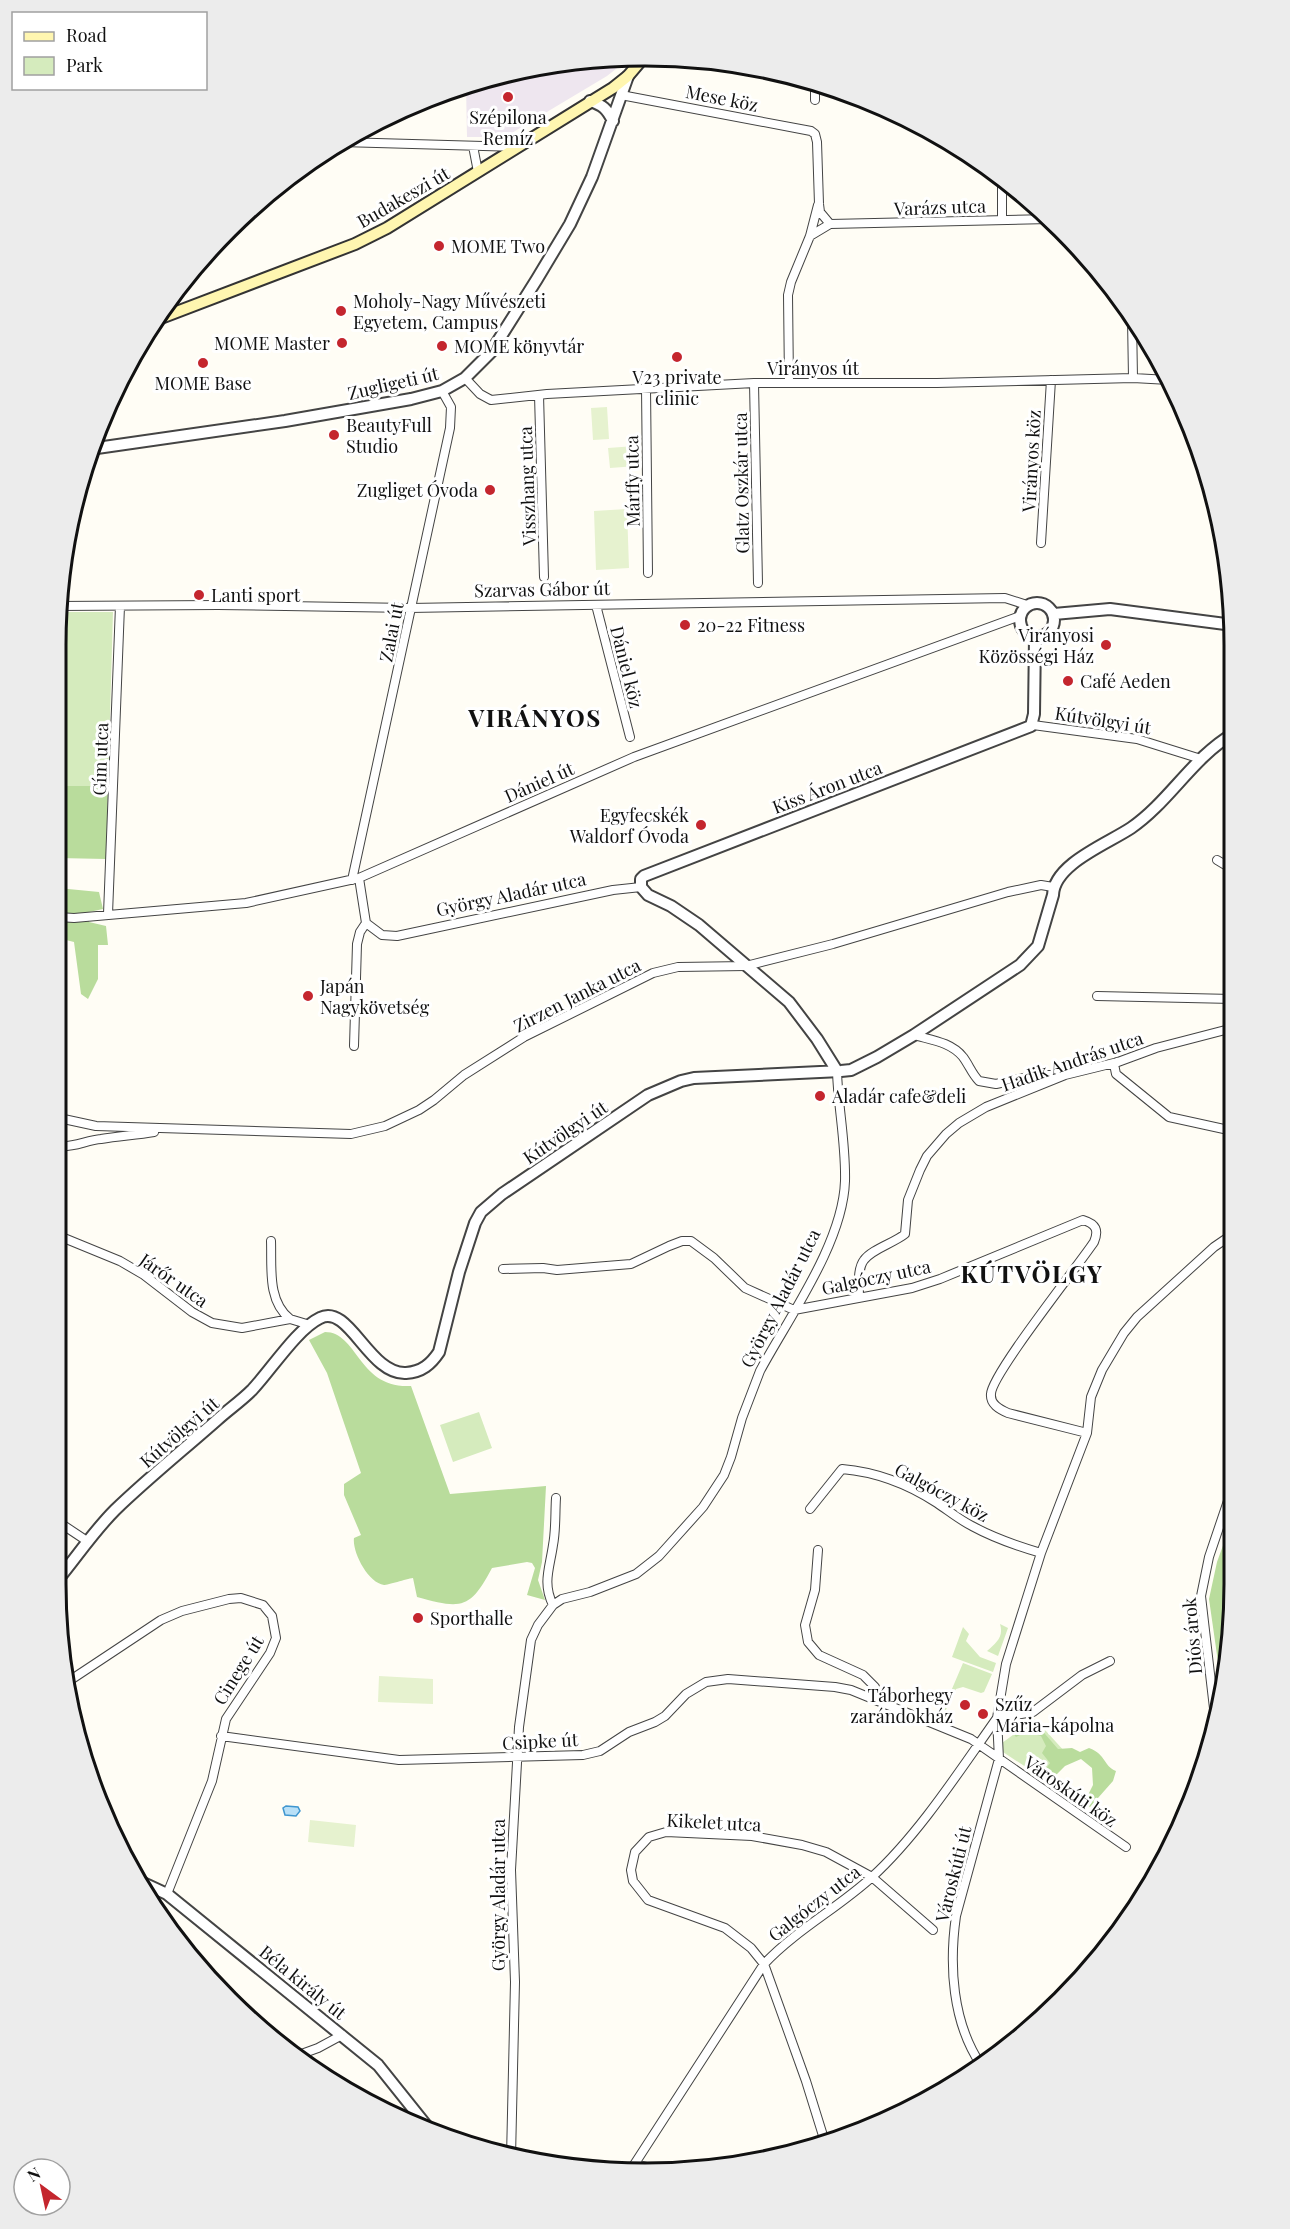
<svg xmlns="http://www.w3.org/2000/svg" width="1290" height="2229" viewBox="0 0 1290 2229" font-family="'Playfair Display',serif">
  <rect width="100%" height="100%" fill="#fffdf5"/>
  <!-- industrial -->
  <path fill="#eee6ef" d="M631 57 607 76 505 137H467L466 86 530 67Z"/>
  <!-- green -->
  <path fill="#d5ebbd" d="M57 612H113L108 786H57Z
    M479 1412 492 1448 453 1462 440 1425Z
    M1000 1624 1008 1628 998 1656 987 1651C996 1643 1004 1637 1000 1624Z
    M963 1627 969 1634 966 1641 980 1657 996 1663 993 1672 952 1657Z
    M963 1663 992 1674 984 1692 981 1693 963 1687 956 1689 942 1718 940 1717Z
    M1035 1719 1066 1753 1044 1779 1003 1752 1002 1743Z"/>
  <!-- forest -->
  <path fill="#b9dc9c" d="M57 786H108L106 859 58 858Z
    M58 888 99 892 103 909 89 912V922L106 926 108 945H98V979L88 999 81 994 74 942 58 938Z
    M325 1332C358 1332 358 1389 411 1386L450 1494 546 1486 542 1562 538 1580 545 1600 527 1595 535 1568 532 1563 527 1562 492 1568C470 1610 461 1609 417 1597L413 1578C406 1579 388 1585 384 1585 368 1583 352 1552 354 1538L361 1535 344 1495V1484L361 1473 327 1373 309 1340Z
    M1233 1518V1623L1221 1683 1209 1599 1217 1562Z
    M1019 1718 1039 1727 1058 1749 1072 1748 1080 1752 1089 1748C1107 1755 1103 1766 1116 1771L1113 1781 1090 1807 1084 1803 1093 1785 1092 1768 1081 1759 1065 1766 1053 1778 1043 1773 1050 1763 1042 1753 1046 1746 1041 1736 1034 1734 1030 1730 1016 1737 1009 1728Z"/>
  <!-- pitch -->
  <path fill="#e6f2cf" d="M607 407 609 439 593 440 591 408Z
    M635 446 637 466 610 468 608 448Z
    M627 509 629 568 596 570 594 511Z
    M379 1676 433 1679V1704L378 1702Z
    M310 1820 356 1825 354 1847 308 1842Z"/>
  <!-- water -->
  <path fill="#b9e0f7" stroke="#3f96cf" stroke-width="1.5" d="M286 1806 298 1807 300 1811 296 1816 285 1815 283 1808Z"/>
  <g fill="none" stroke-linecap="round" stroke-linejoin="round">
    <defs>
      <path id="minor" d="M815 83V100
        M621 95 811 131 815 134 817 142 819 204 820 212 830 224
        M341 142 517 147
        M473 146 478 172
        M1002 179V220
        M830 224 1050 219
        M810 236 830 224
        M1132 319 1133 378
        M465 378 480 394 491 400 547 394 754 383H937L1133 378 1169 380
        M789 382 788 295 791 282 810 236 818 205
        M754 383 758 583
        M646 388 648 573
        M539 395 544 577
        M1041 543 1051 380
        M596 605 630 737
        M57 606 218 605 410 608 1005 598 1027 605
        M1033 725 1137 739 1201 759
        M1217 860 1227 866 1233 867
        M352 880 450 428 451 407 442 391
        M108 914 120 606
        M58 917 74 918 246 903 359 878 634 757 1020 616
        M366 923 382 935 397 936 613 890 641 887
        M1097 996 1233 999
        M914 1035C931 1040 951 1042 963 1057 969 1065 972 1074 979 1081L996 1084 1038 1075H1064
        M354 1046 357 944 360 932 366 923 359 878
        M1117 1062 1114 1064 1116 1074 1169 1117 1233 1131
        M59 1118 96 1126 351 1134 385 1126 419 1110 434 1100 464 1075 524 1037 653 973 678 967 746 966 833 944 1008 892 1041 885 1053 887
        M59 1146C73 1148 87 1140 101 1139 119 1136 136 1135 154 1132
        M59 1236 120 1261 144 1275 192 1312 212 1323 242 1328 290 1319 310 1325
        M271 1241C272 1267 267 1301 290 1319
        M503 1269 543 1268 557 1270 631 1264 669 1246 682 1241H691L714 1258 745 1288 794 1310 912 1288 940 1279 1083 1220C1096 1224 1099 1230 1094 1242 1078 1266 991 1375 991 1394 990 1404 999 1409 1008 1413L1087 1433
        M859 1298C859 1287 857 1269 864 1260 872 1249 894 1243 905 1234L908 1200 920 1170 927 1156 946 1134 959 1123 986 1107 1065 1075 1118 1062 1156 1048 1233 1028
        M810 1509 842 1469C877 1472 908 1484 937 1503 949 1511 960 1520 972 1526 994 1538 1017 1546 1041 1553
        M60 1523 87 1541
        M818 1550 815 1590 805 1625 808 1642 819 1655 863 1675 875 1687 874 1699
        M553 1605C542 1583 550 1567 553 1545 556 1530 555 1513 556 1498
        M66 1683 161 1620 182 1611 229 1599 241 1598 263 1605 272 1616 276 1638 270 1653 226 1719 212 1781 167 1894
        M1215 1717 1201 1596 1209 1557 1233 1486
        M997 1718 1033 1712 1082 1675 1110 1661
        M221 1736 399 1760 583 1755 600 1751 629 1732 655 1722 665 1716 686 1694 706 1682 728 1679 835 1687 851 1690 971 1739 1126 1847
        M296 2056 318 2048 342 2035
        M981 2065C952 2022 949 1965 956 1916L999 1759 997 1718 1006 1664 1041 1553 1087 1433 1091 1397 1102 1370 1124 1333 1137 1317 1214 1247 1233 1234
        M825 2142 806 2081 764 1964 751 1948 725 1928 648 1900 633 1881 631 1870 635 1852 649 1837 666 1832 752 1836 802 1845 826 1852 872 1877 933 1930
        M511 2157 515 1982 511 1870 519 1727 531 1640 538 1625 553 1605 562 1599 590 1592 636 1574 659 1556 703 1507 724 1475 731 1457 742 1418 760 1371C789 1317 843 1243 845 1181 846 1144 838 1107 837 1071
        M635 2164 667 2172
        M630 2171 764 1964C796 1930 838 1908 872 1877 919 1834 960 1770 997 1718"/>
      <path id="tertiary" d="M590 101C603 105 607 109 613 121
        M90 449 285 421 411 399 442 391 465 378 491 352 537 279 570 224 592 177 628 76
        M1020 620a17 17 0 1 1 34 0a17 17 0 1 1-34 0Z
        M1054 614 1110 609 1233 625
        M837 1071 817 1039 789 1002 699 925 671 906 648 895 641 887V879L644 876 1031 726 1034 714 1035 637
        M60 1577C78 1555 94 1531 115 1510 147 1479 183 1450 217 1420 228 1410 241 1401 252 1390 271 1370 297 1329 320 1318 349 1303 369 1375 406 1373 422 1372 431 1364 439 1352L459 1272 475 1223 481 1212 502 1194 648 1095 681 1081 694 1078 841 1071 851 1070 877 1057 914 1035 1020 965 1038 946 1053 895C1054 864 1107 844 1131 828 1169 802 1193 757 1233 734
        M139 1881 167 1894 378 2065 430 2130"/>
      <path id="secondary" d="M153 321 355 244 387 228 613 88 628 76 645 56"/>
    </defs>
    <!-- minor casing -->
    <use href="#minor" stroke="#444" stroke-width="10"/>
    <!-- tertiary casing -->
    <use href="#tertiary" stroke="#444" stroke-width="14"/>
    <!-- secondary casing -->
    <use href="#secondary" stroke="#333" stroke-width="14"/>
    <!-- minor -->
    <use href="#minor" stroke="#fff" stroke-width="8"/>
    <!-- tertiary -->
    <use href="#tertiary" stroke="#fff" stroke-width="10"/>
    <!-- secondary -->
    <use href="#secondary" stroke="#fff6b0" stroke-width="10"/>
  </g>
  <!-- markers -->
  <g fill="#c4262e" stroke="#fff" stroke-width="2">
    <circle cx="508" cy="97" r="6"/>
    <circle cx="439" cy="246" r="6"/>
    <circle cx="341" cy="311" r="6"/>
    <circle cx="342" cy="343" r="6"/>
    <circle cx="442" cy="346" r="6"/>
    <circle cx="677" cy="357" r="6"/>
    <circle cx="203" cy="363" r="6"/>
    <circle cx="334" cy="435" r="6"/>
    <circle cx="490" cy="490" r="6"/>
    <circle cx="199" cy="595" r="6"/>
    <circle cx="685" cy="625" r="6"/>
    <circle cx="1106" cy="645" r="6"/>
    <circle cx="1068" cy="681" r="6"/>
    <circle cx="701" cy="825" r="6"/>
    <circle cx="308" cy="996" r="6"/>
    <circle cx="820" cy="1096" r="6"/>
    <circle cx="418" cy="1618" r="6"/>
    <circle cx="965" cy="1705" r="6"/>
    <circle cx="983" cy="1714" r="6"/>
  </g>
  <g text-anchor="middle" dominant-baseline="central" stroke-width="6" stroke-linejoin="round" paint-order="stroke">
    <!-- street labels -->
    <g font-size="18" fill="#111" stroke="#fff">
      <text transform="translate(722 98) rotate(11)">Mese köz</text>
      <text transform="translate(403 197) rotate(-30)">Budakeszi út</text>
      <text transform="translate(940 207) rotate(-2)">Varázs utca</text>
      <text x="813" y="368">Virányos út</text>
      <text transform="translate(393 383) rotate(-13)">Zugligeti út</text>
      <text transform="translate(1031 461) rotate(-87)">Virányos köz</text>
      <text transform="translate(632 481) rotate(-91)">Márffy utca</text>
      <text transform="translate(741 483) rotate(-91)">Glatz Oszkár utca</text>
      <text transform="translate(527 486) rotate(-92)">Visszhang utca</text>
      <text transform="translate(542 589) rotate(-1)">Szarvas Gábor út</text>
      <text transform="translate(391 632) rotate(-79)">Zalai út</text>
      <text transform="translate(627 667) rotate(76)">Dániel köz</text>
      <text transform="translate(1103 720) rotate(9)">Kútvölgyi út</text>
      <text transform="translate(100 759) rotate(-88)">Gím utca</text>
      <text transform="translate(539 782) rotate(-24)">Dániel út</text>
      <text transform="translate(827 787) rotate(-21)">Kiss Áron utca</text>
      <text transform="translate(511 894) rotate(-12)">György Aladár utca</text>
      <text transform="translate(577 995) rotate(-27)">Zirzen Janka utca</text>
      <text transform="translate(1072 1061) rotate(-19)">Hadik András utca</text>
      <text transform="translate(565 1132) rotate(-34)">Kútvölgyi út</text>
      <text transform="translate(876 1277) rotate(-12)">Galgóczy utca</text>
      <text transform="translate(174 1280) rotate(35)">Járőr utca</text>
      <text transform="translate(780 1298) rotate(-63)">György Aladár utca</text>
      <text transform="translate(179 1432) rotate(-41)">Kútvölgyi út</text>
      <text transform="translate(942 1492) rotate(28)">Galgóczy köz</text>
      <text transform="translate(1192 1636) rotate(-95)">Diós árok</text>
      <text transform="translate(238 1670) rotate(-58)">Cinege út</text>
      <text transform="translate(540 1741) rotate(-3)">Csipke út</text>
      <text transform="translate(1071 1791) rotate(35)">Városkúti köz</text>
      <text transform="translate(714 1822) rotate(3)">Kikelet utca</text>
      <text transform="translate(953 1874) rotate(-76)">Városkúti út</text>
      <text transform="translate(498 1895) rotate(-90)">György Aladár utca</text>
      <text transform="translate(814 1903) rotate(-38)">Galgóczy utca</text>
      <text transform="translate(303 1982) rotate(39)">Béla király út</text>
    </g>
    <!-- poi labels -->
    <g font-size="18" fill="#111" stroke="#fff" text-anchor="start">
      <text x="508" y="117" text-anchor="middle">Szépilona<tspan x="508" dy="21">Remíz</tspan></text>
      <text x="451" y="246">MOME Two</text>
      <text x="353" y="301">Moholy-Nagy Művészeti<tspan x="353" dy="21">Egyetem, Campus</tspan></text>
      <text x="330" y="343" text-anchor="end">MOME Master</text>
      <text x="454" y="346">MOME könyvtár</text>
      <text x="677" y="377" text-anchor="middle">V23 private<tspan x="677" dy="21">clinic</tspan></text>
      <text x="203" y="383" text-anchor="middle">MOME Base</text>
      <text x="346" y="425">BeautyFull<tspan x="346" dy="21">Studio</tspan></text>
      <text x="478" y="490" text-anchor="end">Zugliget Óvoda</text>
      <text x="211" y="595">Lanti sport</text>
      <text x="697" y="625">20-22 Fitness</text>
      <text x="1094" y="635" text-anchor="end">Virányosi<tspan x="1094" dy="21">Közösségi Ház</tspan></text>
      <text x="1080" y="681">Café Aeden</text>
      <text x="689" y="815" text-anchor="end">Egyfecskék<tspan x="689" dy="21">Waldorf Óvoda</tspan></text>
      <text x="320" y="986">Japán<tspan x="320" dy="21">Nagykövetség</tspan></text>
      <text x="832" y="1096">Aladár cafe&amp;deli</text>
      <text x="430" y="1618">Sporthalle</text>
      <text x="953" y="1695" text-anchor="end">Táborhegy<tspan x="953" dy="21">zarándokház</tspan></text>
      <text x="995" y="1704">Szűz<tspan x="995" dy="21">Mária-kápolna</tspan></text>
    </g>
    <!-- district labels -->
    <g font-size="24" font-weight="bold" letter-spacing="1.5" fill="#111" stroke="#fff">
      <text x="535" y="717">VIRÁNYOS</text>
      <text x="1032" y="1273">KÚTVÖLGY</text>
    </g>
  </g>
  <!-- crop -->
  <path d="M0 0H1290V2229H0ZM645 66H645A579 579 0 0 1 1224 645V1584A579 579 0 0 1 645 2163H645A579 579 0 0 1 66 1584V645A579 579 0 0 1 645 66Z" fill="#ececec" fill-rule="evenodd"/>
  <path fill="none" stroke="#111" stroke-width="3" d="M645 66H645A579 579 0 0 1 1224 645V1584A579 579 0 0 1 645 2163H645A579 579 0 0 1 66 1584V645A579 579 0 0 1 645 66Z"/>
  <!-- legend -->
  <rect x="12" y="12" width="195" height="78" fill="#ffffff" stroke="#a0a0a0" stroke-width="1.5"/>
  <rect x="24" y="32" width="30" height="9" fill="#fff6b0" stroke="#a0a0a0" stroke-width="1.5"/>
  <text x="66" y="42" font-size="18" fill="#111111">Road</text>
  <rect x="24" y="57" width="30" height="18" fill="#d5ebbd" stroke="#a0a0a0" stroke-width="1.5"/>
  <text x="66" y="72" font-size="18" fill="#111111">Park</text>
  <!-- north arrow -->
  <g transform="translate(42 2187) rotate(327)"><circle r="28" fill="#ffffff" stroke="#a0a0a0" stroke-width="1.5"/>
  <path d="M0-4.5L10 22L0 15L-10 22Z" fill="#c4262e"/>
  <text y="-9" font-size="16" font-weight="bold" text-anchor="middle" fill="#111111">N</text>
  </g>
</svg>
